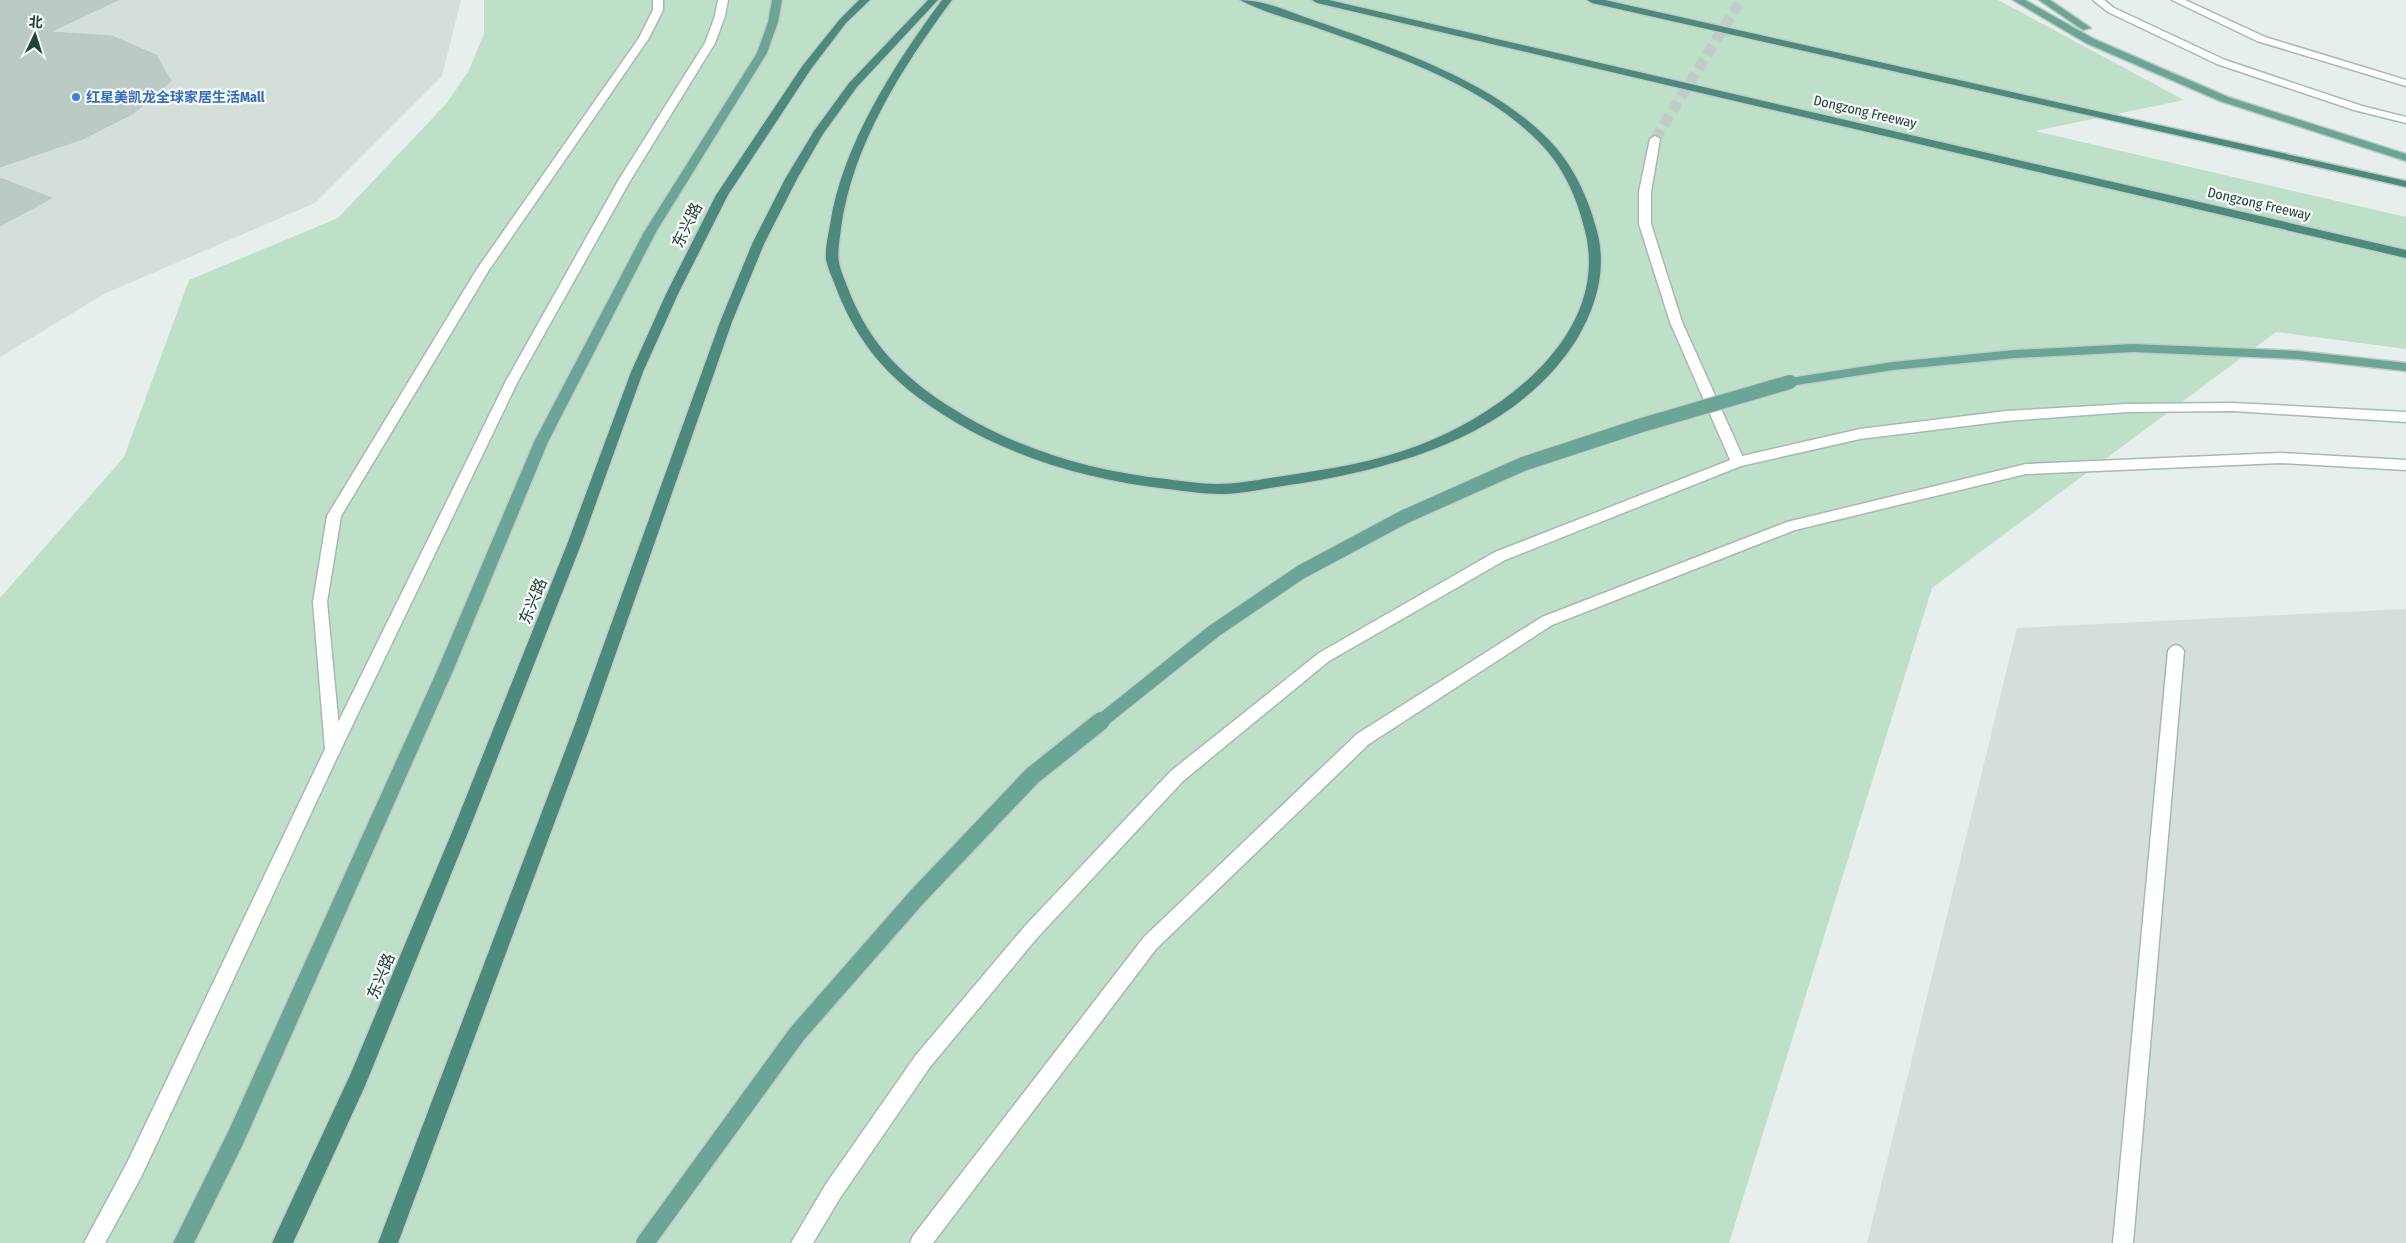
<svg xmlns="http://www.w3.org/2000/svg" width="2406" height="1243" viewBox="0 0 2406 1243" font-family="'Fira Sans Condensed','Noto Sans SC',sans-serif">
  <rect width="100%" height="100%" fill="#e6efeb"/>
  <!-- built -->
  <path fill="#d4dfda" d="M0 0H461L442 76 315 203 104 294 0 357Z
    M2406 609V1243H1867L2017 628Z"/>
  <!-- green -->
  <path fill="#bfe0c8" d="M484 0H1998L2184 100 2035 131 2406 217V349L2276 332 1932 588 1729 1243H0V598L124 457 189 280 338 218 446 104 468 72 484 34Z"/>
  <!-- building -->
  <path fill="#bbcac4" stroke="#b8c9c2" d="M0 0H118L50 32 112 36 156 55 171 81 134 113 83 139 0 167Z
    M0 178 52 198 0 226Z"/>
  <g fill="none" stroke-linecap="round" stroke-linejoin="round">
    <!-- tertiary-tunnel -->
    <path stroke="#bfccc8" stroke-width="11" stroke-dasharray="11 5.5" stroke-linecap="butt" d="M1655 139 1741 0"/>
    <defs>
      <path id="service" d="M2176 645 2181 647 2184 651 2133 1243H2113L2168 651 2171 647Z"/>
      <path id="tertiary" d="M653 0H663V10L649 38 489 270 341 516 327 602 341 749 339 754 333 756 327 754 325 749 313 602 327 516 477 269 639 38 653 10Z
        M2172 0H2185L2265 37 2406 80V86L2257 41Z
        M1655 136 1660 139 1651 192V224L1682 322 1745 462 1738 467 1731 462 1670 322 1639 224V192L1650 139Z
        M2280 453 2406 460V470L2280 463 2026 474 1795 530 1552 625 1369 744 1156 949 933 1243H910L913 1236 1144 937 1357 734 1542 617 1787 522 2026 464Z"/>
      <path id="secondary" d="M718 0H728L725 16 715 43 630 181 518 381 341 749 141 1177 105 1243H84L127 1163 325 749 506 381 618 181 705 43 715 16Z
        M2093 0H2104L2114 8 2225 60 2362 106 2406 117V123L2354 110 2217 64 2108 12Z
        M2233 403 2406 412V422L2233 411 2127 412 2006 421 1860 439 1741 466 1505 560 1329 661 1183 781 1037 938 930 1067 840 1198 813 1243H791L826 1184 916 1055 1025 926 1171 771 1319 653 1495 552 1738 457 1860 429 2006 411 2127 404Z"/>
      <path id="primary" d="M772 0H782L778 22 767 53 656 232 548 442 453 671 243 1144 194 1243H173L229 1130 437 671 534 442 644 232 757 53 768 22Z
        M2013 0H2025L2094 39 2228 97 2406 154V161L2220 101 2086 43Z
        M2039 0H2050L2091 28 2083 30Z
        M2133 344 2298 351 2406 363V371L2298 359 2133 352 2015 358 1893 370 1790 386 1784 382 1790 378 1893 362 2015 350Z"/>
      <path id="trunk" d="M859 0H870L846 23 811 69 728 195 678 294 643 372 582 542 471 825 365 1086 293 1243H272L351 1073 455 825 568 542 631 372 666 294 716 195 803 65 840 19Z
        M928 0H938L857 87 823 134 797 179 764 244 732 322 589 730 398 1243H378L573 730 720 322 752 244 785 179 814 131 849 83Z
        M942 0H952C902 68 853 143 841 228 840 239 837 251 839 262 840 270 844 278 847 286 866 336 892 366 935 397 1004 445 1083 470 1166 479 1183 481 1200 484 1217 484 1239 484 1262 479 1284 476 1329 469 1375 462 1417 446 1502 414 1611 334 1585 231 1577 197 1563 166 1538 141 1483 85 1393 55 1320 29 1294 20 1264 13 1240 0 1266 0 1291 13 1316 21 1391 47 1492 81 1548 139 1573 164 1588 197 1597 231 1607 269 1597 305 1577 339 1516 436 1396 469 1289 485 1267 488 1243 494 1220 494 1203 494 1185 491 1168 489 1080 479 995 453 923 401 881 371 853 334 835 285 832 277 828 269 826 260 825 249 828 236 830 225 842 145 894 65 942 0Z
        M1312 0H1329L2406 250V258L1317 3Z
        M1587 0H1605L2406 181V187L1592 3Z"/>
    </defs>
    <!-- service casing -->
    <use href="#service" stroke="#a8b8b2" stroke-width="3"/>
    <!-- tertiary casing -->
    <use href="#tertiary" stroke="#a8b8b2" stroke-width="3"/>
    <!-- secondary casing -->
    <use href="#secondary" stroke="#a4bbb3" stroke-width="3"/>
    <!-- primary casing -->
    <use href="#primary" stroke="#c2cac8" stroke-width="3"/>
    <!-- trunk casing -->
    <use href="#trunk" stroke="#c2cac8" stroke-width="3"/>
    <!-- service -->
    <use href="#service" fill="#fff" fill-rule="evenodd"/>
    <!-- tertiary -->
    <use href="#tertiary" fill="#fff" fill-rule="evenodd"/>
    <!-- secondary -->
    <use href="#secondary" fill="#fff" fill-rule="evenodd"/>
    <!-- primary -->
    <use href="#primary" fill="#6aa596" fill-rule="evenodd"/>
    <!-- trunk -->
    <use href="#trunk" fill="#4c8a7c" fill-rule="evenodd"/>
    <defs>
      <path id="primary-bridge-far1" d="M1100 722 1214 631 1301 572 1404 517 1523 464 1642 425 1790 382"/>
      <path id="primary-bridge" d="M645 1243 797 1034 917 897 1032 776 1101 721"/>
    </defs>
    <!-- primary-bridge-far1 casing -->
    <use href="#primary-bridge-far1" stroke="#c2cac8" stroke-width="16" stroke-linecap="butt"/>
    <!-- primary-bridge casing -->
    <use href="#primary-bridge" stroke="#c2cac8" stroke-width="21" stroke-linecap="butt"/>
    <!-- primary-bridge-far1 -->
    <use href="#primary-bridge-far1" stroke="#6aa596" stroke-width="14"/>
    <!-- primary-bridge -->
    <use href="#primary-bridge" stroke="#6aa596" stroke-width="18"/>
  </g>
  <!-- markers -->
  <circle fill="#3f7fe0" stroke="#f7fbf9" stroke-width="2" cx="76" cy="97" r="5"/>
  <g text-anchor="middle" dominant-baseline="central" stroke-width="4.5" stroke-linejoin="round" paint-order="stroke">
    <!-- far-shop labels -->
    <g font-size="14" font-weight="bold" fill="#366cbe" stroke="#f7fbf9" text-anchor="start">
      <text x="86" y="97">红星美凯龙全球家居生活Mall</text>
    </g>
    <!-- far-street labels -->
    <g font-size="14" fill="#24423a" stroke="#f7fbf9">
      <text transform="translate(1865 112) rotate(13)">Dongzong Freeway</text>
      <text transform="translate(2259 204) rotate(13)">Dongzong Freeway</text>
    </g>
    <!-- street labels -->
    <g font-size="16" fill="#24423a" stroke="#f7fbf9">
      <text transform="translate(687 225) rotate(-64)">东兴路</text>
      <text transform="translate(533 601) rotate(-68)">东兴路</text>
      <text transform="translate(381 976) rotate(-68)">东兴路</text>
    </g>
  </g>
  <!-- north arrow -->
  <g transform="translate(35 35) rotate(4)" stroke="#f7fbf9" stroke-width="4" paint-order="stroke">
  <path d="M0-4L9 19L0 12L-9 19Z" fill="#24423a"/>
  <text y="-8" font-size="14" font-weight="bold" text-anchor="middle" fill="#24423a">北</text>
  </g>
</svg>
